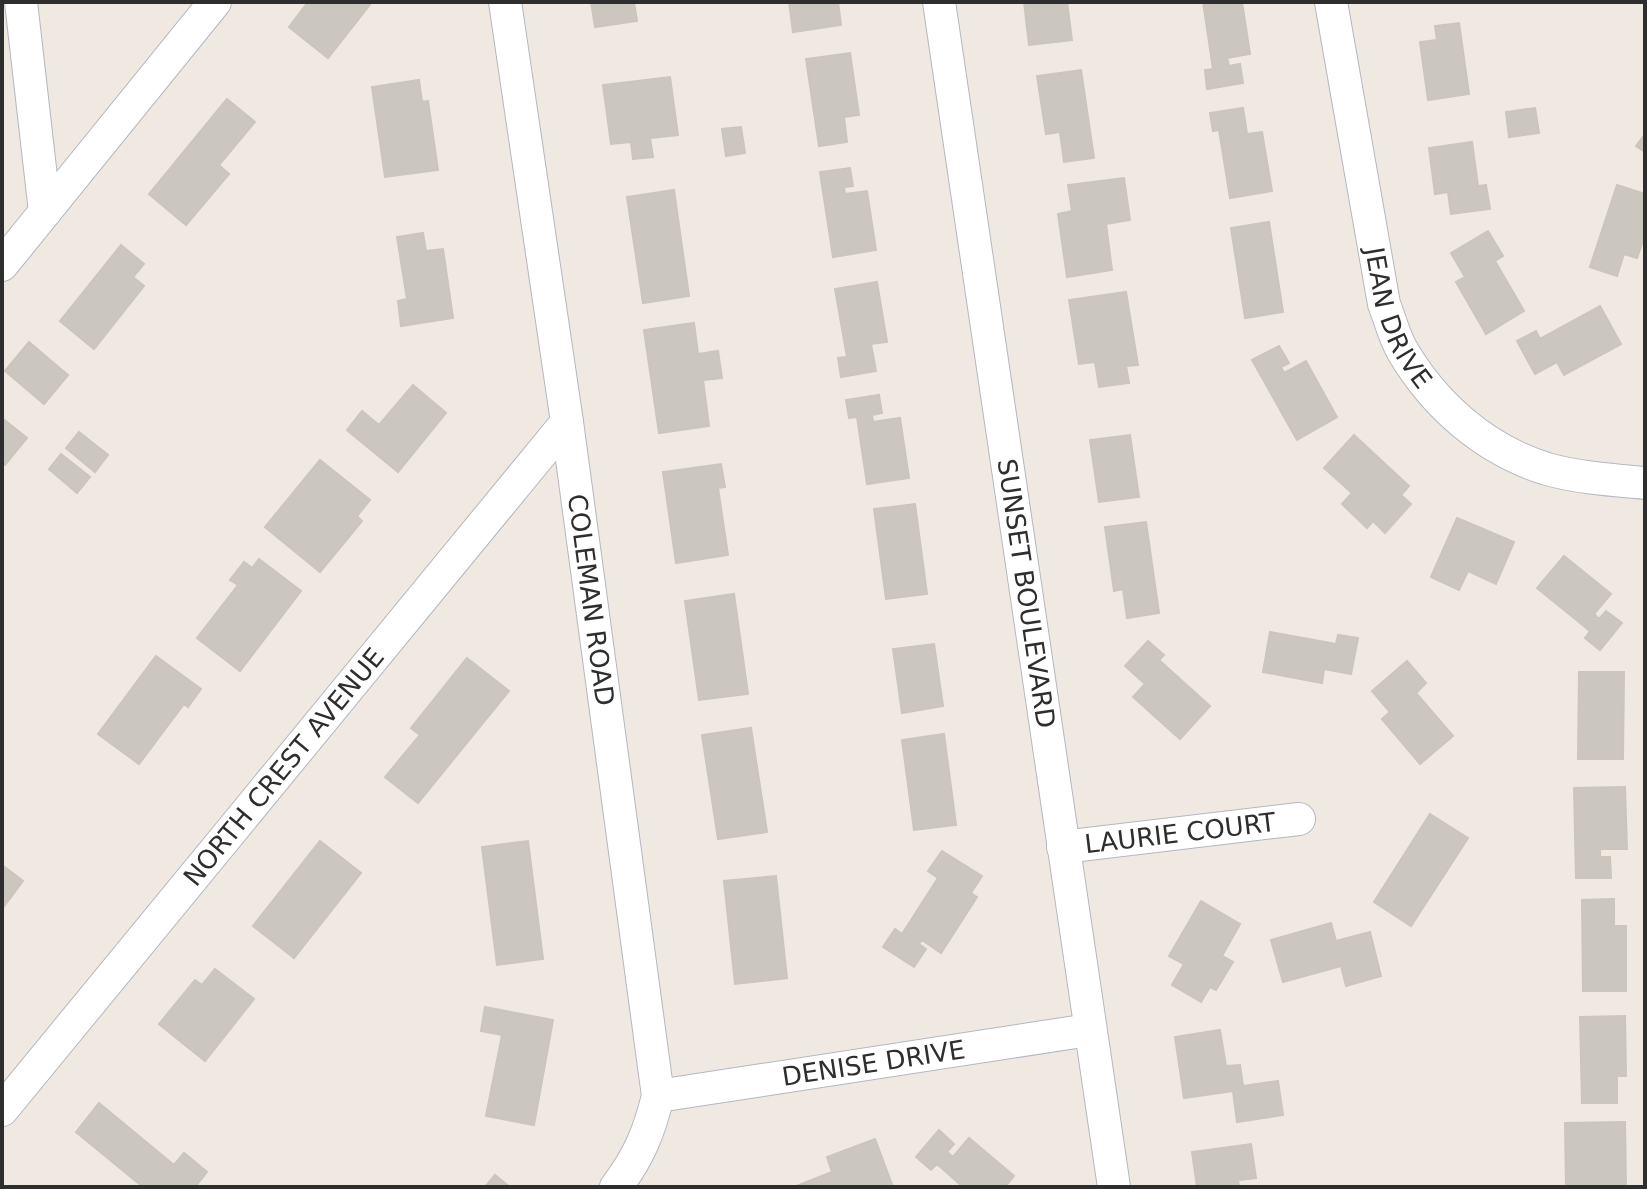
<svg xmlns="http://www.w3.org/2000/svg" width="1647" height="1189" viewBox="0 0 1647 1189" font-family="'DejaVu Sans',sans-serif">
  <rect width="100%" height="100%" fill="#efe9e1"/>
  <!-- building -->
  <path fill="#cbc7bf" stroke="#cbc5ba" stroke-width="2" d="M308 2H372L328 58 289 27Z
    M591 2H634L637 21 595 27Z
    M789 2H838L841 25 793 32Z
    M1024 2H1067L1072 40 1029 45Z
    M1203 2H1242L1250 54 1227 58 1229 66 1240 64 1243 83 1207 89 1205 70 1213 69Z
    M1459 23 1469 94 1428 100 1420 42 1437 40 1435 26Z
    M850 53 859 115 844 117 847 142 819 146 806 59Z
    M1081 70 1094 158 1064 162 1060 132 1046 134 1037 76Z
    M670 77 678 135 650 138 653 157 633 159 631 142 611 144 603 85Z
    M419 80 422 102 428 101 438 170 385 177 372 87Z
    M227 99 255 122 219 165 229 174 186 225 149 194Z
    M1243 108 1247 134 1262 132 1272 191 1230 198 1219 130 1213 131 1210 113Z
    M1535 108 1539 133 1509 137 1506 112Z
    M741 127 745 153 726 156 722 129Z
    M1645 134V152L1636 146Z
    M1472 142 1478 186 1486 185 1490 209 1451 214 1448 192 1435 194 1429 148Z
    M850 168 853 186 844 187 845 194 867 191 876 250 833 257 820 172Z
    M1124 178 1130 220 1106 224 1112 270 1067 277 1058 214 1072 211 1068 185Z
    M1617 185 1645 194V235L1637 258 1624 254 1617 276 1590 267Z
    M674 190 689 296 643 303 627 197Z
    M1269 222 1283 312 1245 318 1231 228Z
    M1488 231 1503 256 1495 261 1524 311 1486 334 1456 282 1465 277 1451 253Z
    M423 233 426 251 443 249 453 318 401 326 398 301 407 299 397 237Z
    M121 245 144 264 133 277 144 286 94 349 60 321Z
    M877 282 887 342 871 344 876 371 841 377 838 358 847 357 835 289Z
    M1126 292 1138 365 1126 366 1129 383 1099 387 1095 362 1079 364 1069 300Z
    M1600 306 1621 344 1564 375 1557 362 1535 374 1517 341 1536 331 1540 339Z
    M694 323 698 354 718 351 722 378 703 380 709 426 659 433 644 330Z
    M29 342 68 375 44 404 5 371Z
    M1279 346 1289 363 1281 367 1284 373 1306 361 1337 417 1297 440 1252 360Z
    M413 385 446 413 398 472 347 430 362 411 379 425Z
    M879 395 882 413 872 415 873 422 900 418 909 478 867 484 857 417 849 418 846 400Z
    M2 418 27 438 5 465 2 463Z
    M79 432 108 455 95 472 66 448Z
    M1130 435 1139 497 1099 502 1090 440Z
    M1354 435 1409 486 1401 495 1411 504 1385 533 1373 521 1367 528 1342 504 1352 493 1324 468Z
    M61 454 90 477 77 493 49 469Z
    M320 460 370 500 357 516 362 521 320 572 265 527Z
    M721 464 725 487 718 488 728 555 676 563 663 472Z
    M915 504 927 594 886 599 874 509Z
    M1457 518 1514 542 1496 584 1468 571 1459 590 1431 577Z
    M1146 522 1159 613 1127 618 1123 589 1114 591 1105 527Z
    M1564 556 1611 594 1594 614 1599 619 1606 611 1622 623 1600 650 1585 638 1590 631 1537 588Z
    M259 559 301 591 240 671 197 638 238 585 230 580 244 562 252 568Z
    M734 594 748 694 699 700 685 601Z
    M1270 632 1336 644 1338 635 1358 638 1351 674 1324 669 1322 683 1263 672Z
    M1148 641 1164 655 1159 660 1210 706 1180 739 1133 697 1145 684 1125 666Z
    M934 644 943 706 902 713 893 649Z
    M156 656 201 689 188 707 184 704 139 764 98 734Z
    M467 658 509 691 418 803 385 777 420 735 411 728Z
    M1407 661 1426 683 1416 693 1453 736 1420 764 1382 719 1390 712 1372 691Z
    M1579 672H1624L1623 759H1578Z
    M751 728 767 832 718 839 702 735Z
    M944 734 956 825 914 830 902 740Z
    M1625 787 1627 849H1600V857H1610L1611 878H1576L1574 788Z
    M1430 814 1468 838 1411 926 1374 902Z
    M320 841 361 873 294 958 253 926Z
    M528 841 543 959 497 965 482 847Z
    M942 851 982 876 971 893 977 897 941 953 922 940 919 944 926 949 914 967 883 947 895 929 902 934 938 878 928 871Z
    M2 865 23 881 2 909Z
    M776 876 787 978 735 984 724 881Z
    M1614 899V926H1626V991H1583L1582 900Z
    M1201 901 1240 924 1222 956 1233 962 1216 990 1210 987 1201 1002 1172 985 1184 964 1169 956Z
    M1331 923 1336 941 1370 932 1381 976 1346 986 1341 966 1283 982 1271 940Z
    M215 969 254 999 205 1061 159 1024 195 980 202 985Z
    M485 1007 553 1020 534 1125 486 1116 502 1035 481 1031Z
    M1625 1016 1626 1076H1617V1103H1582L1580 1017Z
    M1220 1030 1226 1066 1240 1065 1243 1086 1278 1081 1283 1115 1237 1122 1233 1091 1184 1098 1175 1037Z
    M99 1103 174 1165 184 1153 207 1172 195 1187H143L76 1132Z
    M1625 1122 1626 1187H1566L1565 1123Z
    M939 1130 954 1144 947 1152 953 1157 969 1138 1014 1176 1005 1187H963L937 1164 931 1170 916 1157Z
    M875 1139 893 1187H794L832 1172 827 1157Z
    M1251 1144 1256 1178 1238 1180 1239 1187H1197L1192 1152Z
    M495 1175 510 1187H485Z"/>
  <g fill="none" stroke-linecap="round" stroke-linejoin="round">
    <defs>
      <g id="minor">
        <path d="M21 2 45 212"/>
        <path id="s1" d="M505 2 567 422 658 1096C649 1132 639 1157 616 1187"/>
        <path id="s2" d="M939 2 1114 1187"/>
        <path id="s3" d="M1331 2 1384 304C1390 319 1394 336 1402 350 1434 405 1485 450 1547 469 1579 478 1612 480 1645 483"/>
        <path d="M2 265 215 2"/>
        <path id="s4" d="M1063 847 1299 819"/>
        <path id="s5" d="M658 1096 1089 1030"/>
        <path id="s6" d="M2 1110 567 422"/>
      </g>
    </defs>
    <!-- minor casing -->
    <use href="#minor" stroke="#b4b7c1" stroke-width="34"/>
    <!-- minor -->
    <use href="#minor" stroke="#fff" stroke-width="32"/>
  </g>
  <g text-anchor="middle" dominant-baseline="central" stroke-width="8" stroke-linejoin="round" paint-order="stroke">
    <!-- street labels -->
    <g font-size="26" fill="#2e2e2e" stroke="#fff">
      <text stroke="none"><textPath href="#s3" startOffset="324">JEAN DRIVE</textPath></text>
      <text stroke="none"><textPath href="#s2" startOffset="598">SUNSET BOULEVARD</textPath></text>
      <text stroke="none"><textPath href="#s1" startOffset="604">COLEMAN ROAD</textPath></text>
      <text stroke="none"><textPath href="#s6" startOffset="444">NORTH CREST AVENUE</textPath></text>
      <text stroke="none"><textPath href="#s4" startOffset="118">LAURIE COURT</textPath></text>
      <text stroke="none"><textPath href="#s5" startOffset="218">DENISE DRIVE</textPath></text>
    </g>
  </g>
  <!-- border -->
  <rect width="1647" height="1189" fill="none" stroke="#2e2e2e" stroke-width="8"/>
</svg>
